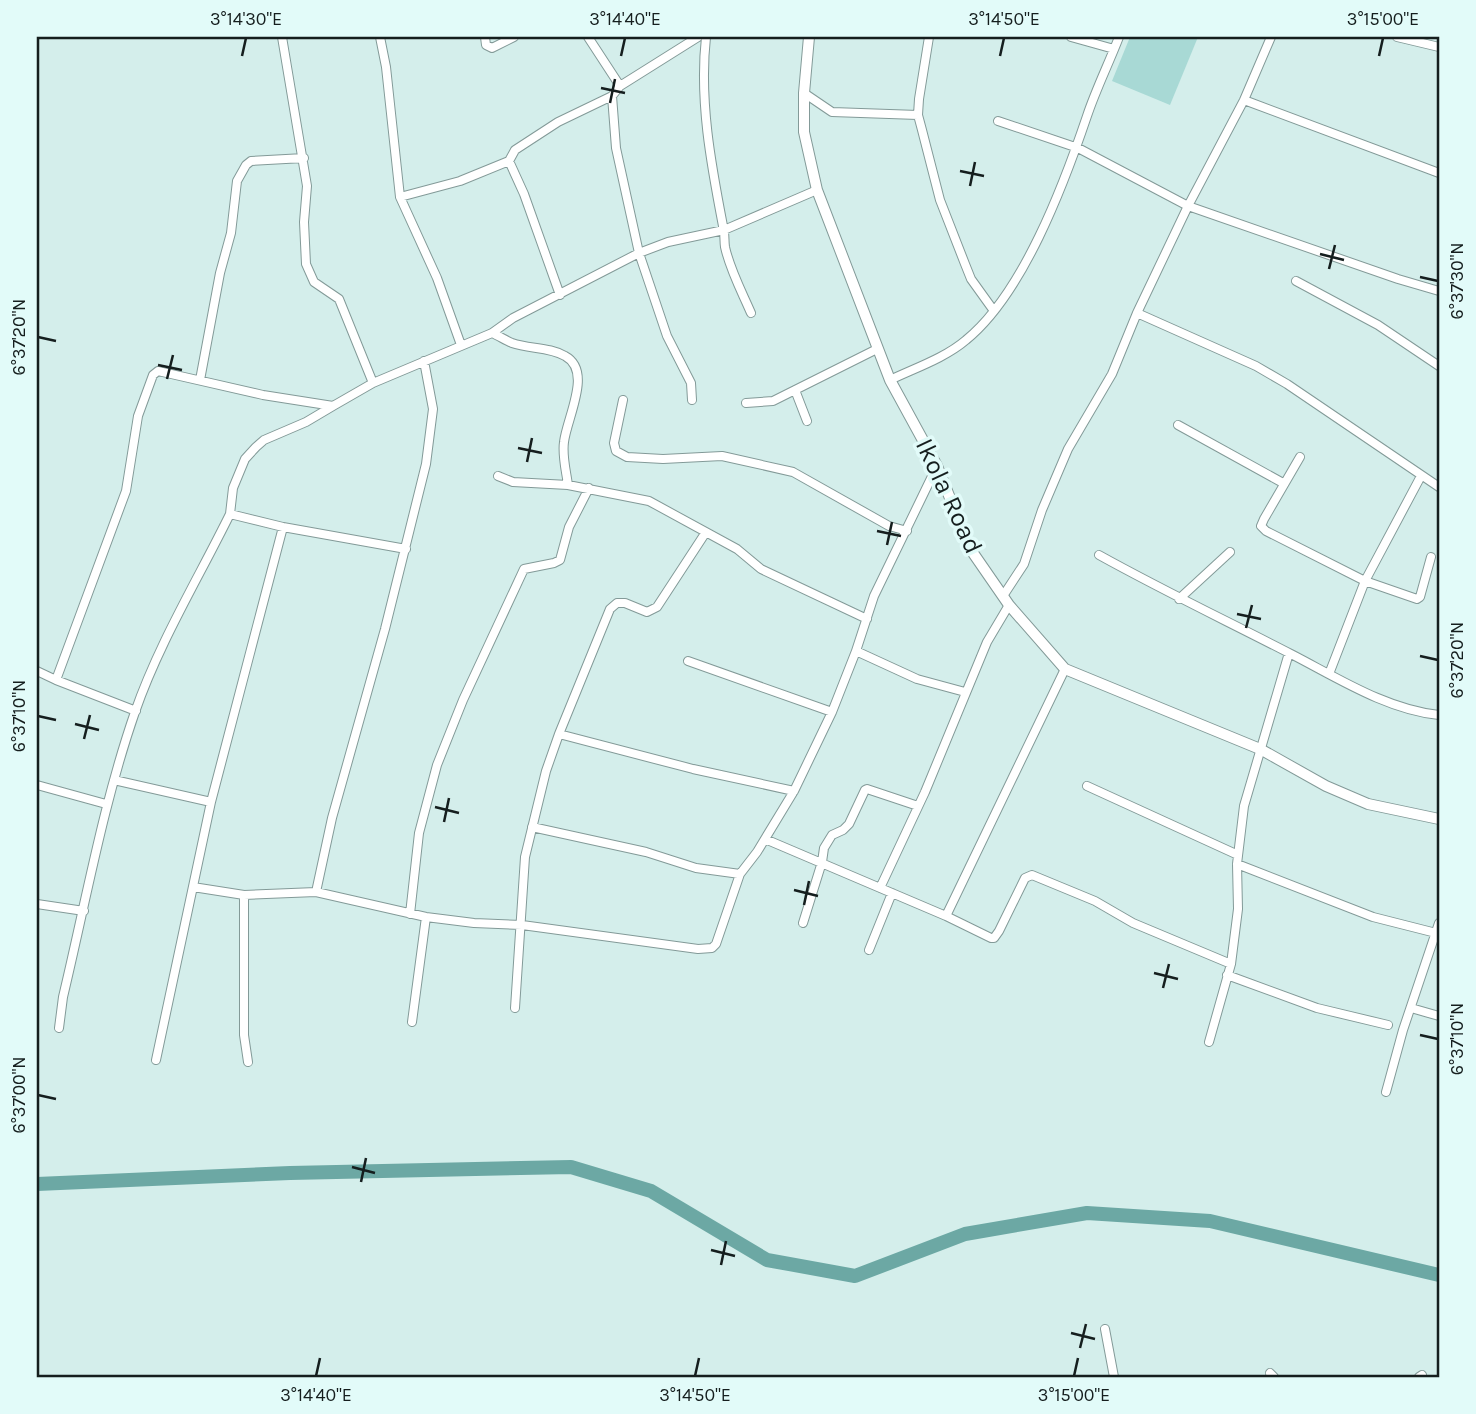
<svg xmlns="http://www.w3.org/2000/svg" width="1476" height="1414" viewBox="0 0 1476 1414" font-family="Karla,sans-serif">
  <rect width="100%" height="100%" fill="#d4eeeb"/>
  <!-- grass -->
  <path fill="#a8d9d5" d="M1130 37H1198L1170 105 1112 81Z"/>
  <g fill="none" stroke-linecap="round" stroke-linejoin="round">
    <!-- river -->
    <path stroke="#6ca8a4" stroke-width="14" d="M37 1184 290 1173 571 1167 651 1191 767 1260 855 1276 965 1234 1087 1213 1210 1221 1439 1275"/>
    <defs>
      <path id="street" d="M282 37 307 186 304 222 306 264 314 282 339 299 373 383
        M380 37 386 67 400 197 437 278 461 345
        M485 37 486 45 492 48 514 37
        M588 37 620 86
        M706 37C699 100 711 164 723 226 725 233 724 240 725 247 730 270 742 292 751 313
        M929 37 919 99 918 115 922 130 940 200 965 264 971 279 994 311
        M1071 37 1114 49
        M1397 37 1439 47
        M804 93 832 112 918 115
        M1244 100 1439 173
        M998 121 1078 148 1188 206 1398 279 1439 291
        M509 161 524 194 560 295
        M400 197 460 181 509 161 515 150 558 122 612 96
        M1296 281 1378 325 1439 366
        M1137 313 1256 366 1287 384 1439 487
        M492 333C499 336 505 340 512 343 529 349 550 347 565 356 593 371 567 417 564 442 562 456 566 470 568 485L649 501 737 549 761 569 867 619
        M200 380 220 273 231 233 237 181 246 165 251 161 304 158
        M890 380C915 368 945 358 966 340 1023 294 1064 184 1087 116 1096 89 1109 63 1119 37
        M795 390 807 421
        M623 400 614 443 616 451 627 457 663 459 722 456 793 472 889 526 907 531
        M692 400 691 383 667 336 639 253 616 148 612 96 620 86 698 37
        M746 403 773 401 877 349
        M1178 425 1283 483
        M1300 457 1264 519 1261 526 1266 531 1365 581 1417 599 1420 597 1431 557
        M498 476 513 482 568 485
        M230 514 283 527 406 549
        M1099 555C1162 590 1227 621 1291 654 1336 677 1387 710 1439 715
        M1003 596 1024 564 1042 510 1068 449 1112 374 1137 313 1188 206 1244 100 1271 37
        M1179 599 1230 552
        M856 651 917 679 965 692
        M688 661 832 712
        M37 671 56 680
        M1329 674 1365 581 1421 476
        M136 711 56 680 126 491 138 416 153 375 158 371 263 395 333 406 373 383 492 333 513 318 639 253 668 242 724 230 817 190
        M559 734 693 769 794 791
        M114 780 211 802
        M37 785 106 804
        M1087 786 1238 855
        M532 827 646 852 696 868 740 874
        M765 839 946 916 991 938H994L999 931 1025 878 1032 875 1095 901 1133 923 1231 964
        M1237 864 1373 917 1436 933
        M193 887 244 895 316 892 426 917 474 923 522 925 698 949 712 948 716 944 740 874 757 852 794 791 832 712 856 651 874 596 937 466
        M880 888 925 792 987 642 1009 605
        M316 892 332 818 385 629 426 464 433 409 424 361
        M244 895V1035L248 1062
        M37 904 84 911
        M410 914 419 833 437 765 463 700 524 569 554 563 560 560 569 527 589 488
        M946 916 1065 669
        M803 923 822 862 824 848 832 835 843 830 849 824 865 790 867 789 918 806
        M869 950 892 893
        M1227 975 1317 1008 1388 1025
        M515 1008 525 857 546 771 559 734 610 609 617 603H625L647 612 657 607 706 532
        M1411 1008 1439 1016
        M412 1022 426 917
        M59 1028 63 997C86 901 103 804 135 712 159 643 198 579 230 514L233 488 245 459 256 447 264 440 306 422 333 406
        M1209 1042 1231 964 1238 909 1237 864 1244 806 1289 653
        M156 1060 211 802 283 527
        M1386 1092 1403 1030 1439 923
        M1105 1329 1114 1377
        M1270 1373 1274 1377
        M1419 1377 1422 1375"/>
      <path id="secondary" d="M809 37 804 93V132L817 190 890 380 937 466 971 550 1009 605 1065 669 1260 749 1326 786 1368 804 1439 819"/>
    </defs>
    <!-- street casing -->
    <use href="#street" stroke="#839a98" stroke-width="10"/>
    <!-- secondary casing -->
    <use href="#secondary" stroke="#839a98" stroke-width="12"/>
    <!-- street -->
    <use href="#street" stroke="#fff" stroke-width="8"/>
    <!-- secondary -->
    <use href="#secondary" stroke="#fff" stroke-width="10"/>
  </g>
  <!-- ticks -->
  <path fill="none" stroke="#151e1e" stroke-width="2.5" d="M242 56 246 38M621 56 625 38M1000 56 1004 38M1379 56 1383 38M601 88 625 93M610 103 615 79M960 171 984 176M970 186 975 162M1320 254 1344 260M1329 269 1335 245M1420 277 1438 281M38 337 56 341M158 365 182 370M167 379 173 355M518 448 542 453M527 462 532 438M877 531 901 536M887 545 892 522M1237 614 1261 619M1246 628 1252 605M1420 656 1438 660M38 716 56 720M75 724 99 730M84 739 90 715M435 807 459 813M444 822 449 798M794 890 818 896M804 905 809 881M1154 973 1178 979M1163 988 1169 964M1420 1035 1438 1039M38 1095 56 1099M352 1167 375 1173M361 1182 366 1158M711 1250 735 1256M721 1265 726 1241M1071 1333 1095 1339M1080 1348 1086 1324M316 1376 320 1358M695 1376 699 1358M1074 1376 1078 1358"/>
  <g text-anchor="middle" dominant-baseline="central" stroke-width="7" stroke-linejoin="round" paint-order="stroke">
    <!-- street labels -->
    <g font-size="26" fill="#151e1e" stroke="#e2fbf9">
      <text transform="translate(949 496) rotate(65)">Ikola Road</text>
    </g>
  </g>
  <!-- border -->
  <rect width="1476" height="1414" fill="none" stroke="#e2fbf9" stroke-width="77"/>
  <rect x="38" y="38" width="1400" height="1338" fill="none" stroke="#151e1e" stroke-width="2.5"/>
  <g font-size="18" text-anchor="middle" fill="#151e1e">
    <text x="246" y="25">3°14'30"E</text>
    <text x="625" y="25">3°14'40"E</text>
    <text x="1004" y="25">3°14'50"E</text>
    <text x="1383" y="25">3°15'00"E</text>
    <text transform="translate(1457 281) rotate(-90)" y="6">6°37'30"N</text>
    <text transform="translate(19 337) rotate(-90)" y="6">6°37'20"N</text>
    <text transform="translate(1457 660) rotate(-90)" y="6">6°37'20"N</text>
    <text transform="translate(19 716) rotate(-90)" y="6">6°37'10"N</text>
    <text transform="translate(1457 1039) rotate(-90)" y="6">6°37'10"N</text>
    <text transform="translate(19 1095) rotate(-90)" y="6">6°37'00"N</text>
    <text x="316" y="1401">3°14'40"E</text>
    <text x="695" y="1401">3°14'50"E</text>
    <text x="1074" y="1401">3°15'00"E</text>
  </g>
</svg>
